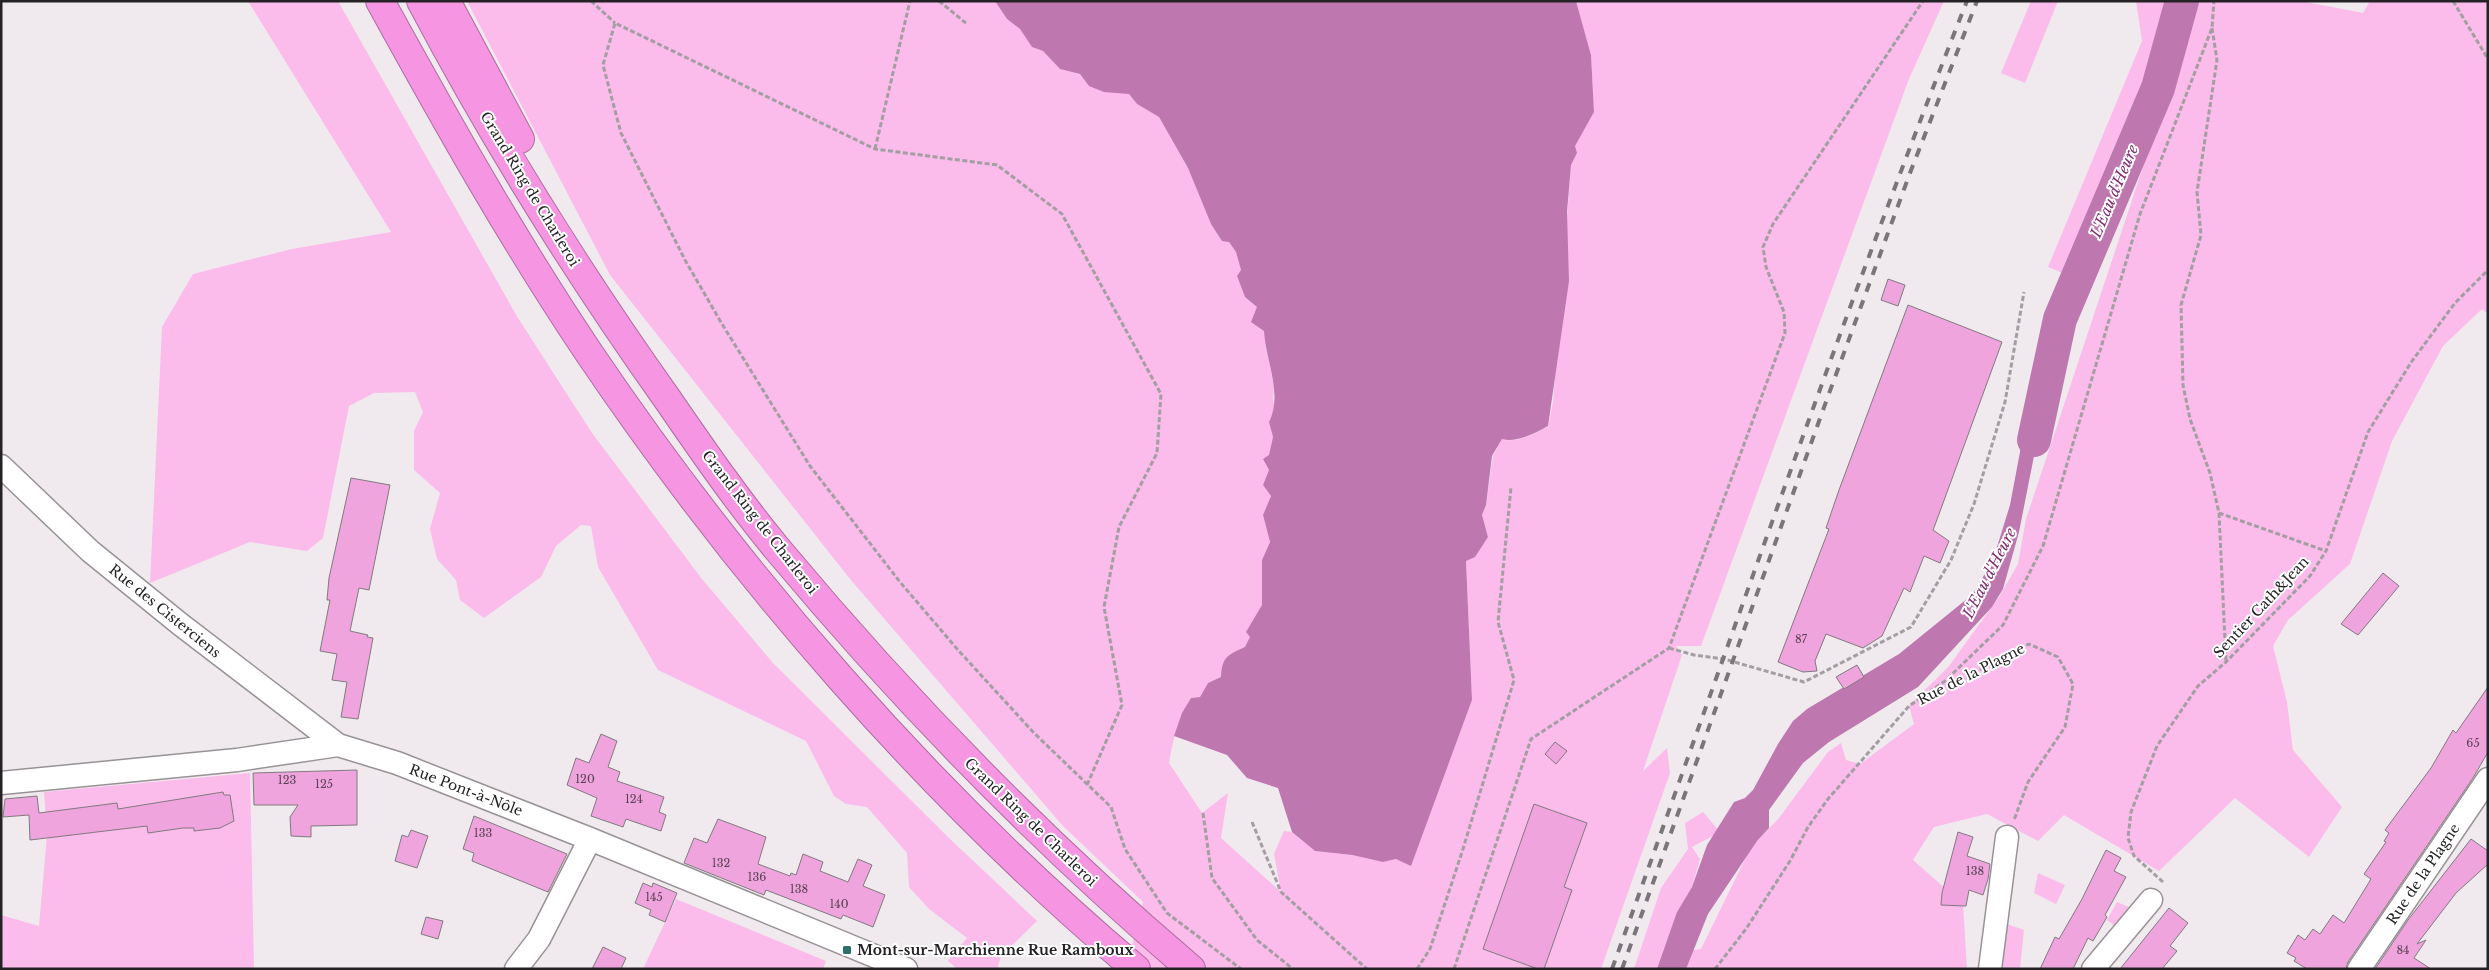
<svg xmlns="http://www.w3.org/2000/svg" width="2489" height="970" viewBox="0 0 2489 970" font-family="'Libre Baskerville',serif">
  <rect width="100%" height="100%" fill="#f0eaef"/>
  <!-- green -->
  <path fill="#fbbbeb" d="M248 1H338L518 318 592 433 650 510 702 579 773 663 949 838 1037 921 1001 956 998 966 1000 969H957L948 961 967 938 929 909 909 887 907 853 867 807 846 804 834 796 806 741 658 670 598 567 591 526 581 525 556 546 541 577 484 618 460 600 456 580 437 559 430 529 440 493 414 470V431L423 412 415 392 374 393 349 406 323 538 307 551 250 542 150 583 162 327 193 274 292 249 391 232Z
    M467 1H995L1007 19 1020 29 1032 47 1043 51 1060 69 1080 74 1089 86 1129 94 1137 104 1159 117 1188 168 1211 224 1229 242 1236 252 1241 270 1237 276 1245 297 1257 307 1264 331 1274 387 1273 398 1275 410 1269 422 1273 437 1269 456 1263 459 1269 470 1263 485 1271 496 1263 515 1270 542 1262 560V606L1246 632 1251 637 1245 648C1227 654 1222 657 1222 677L1208 683 1200 697 1191 698C1178 719 1173 739 1169 763L1202 813 1228 793 1221 838 1281 892 1274 854 1284 831 1292 832 1315 851 1352 855 1383 862 1396 859 1411 865 1472 700 1466 561 1488 537 1482 515 1486 505 1493 456 1502 439C1516 444 1535 433 1548 427L1553 402 1571 165 1577 153 1574 146 1594 112 1591 55 1576 1H1944L1909 79 1701 646H1676L1682 655 1643 771 1667 748 1670 773 1601 969H1126L1143 902 1063 826 850 579 610 275Z
    M2031 1H2058L2025 83 2001 73Z
    M2136 1H2168L2165 36 2068 275 2048 267 2142 41Z
    M2193 1H2301L2363 13 2370 1H2488V314L2482 309 2443 346 2392 441 2350 564 2288 620 2273 646 2287 702 2293 750 2342 807 2309 857 2235 798 2159 871 2064 815 2038 841 1987 814 1934 827 1913 860 1963 904 1967 969H1634L1661 888 1688 849 1685 823 1703 812 1720 832 1692 847 1700 859 1692 887 1677 912 1665 954 1701 949 1751 847 1779 818 1828 752 1841 743 1846 760 1860 764 1914 724 1909 706 1949 666 1999 597 2018 564 2026 519 2160 116 2184 40Z
    M250 773 254 969H1V915L39 926 47 835 44 792Z
    M2038 873 2065 885 2056 904 2034 893Z
    M676 899 826 961 823 969H643Z
    M2117 902 2135 910 2119 929 2107 920Z
    M2001 922 2024 930 2020 969H1999Z"/>
  <!-- water -->
  <path fill="#bf77af" d="M995 1H1576L1591 55 1594 112 1575 146 1577 153 1571 165 1567 212 1569 281 1548 426C1536 433 1516 443 1502 439L1492 456 1486 505 1482 515 1488 537 1475 557 1466 561 1472 700 1411 866 1396 859 1383 862 1352 855 1315 851 1292 832 1278 788 1247 778 1227 755 1174 736 1182 713 1191 698 1200 697 1208 683 1221 677C1222 657 1227 655 1245 647L1250 637 1246 632 1262 605V560L1270 542 1263 515 1271 496 1263 485 1269 470 1263 459 1269 455 1273 437 1269 422C1283 395 1266 361 1264 331L1251 322 1257 307 1245 297 1237 276 1241 270 1236 252 1229 242 1222 241 1211 224 1188 168 1159 117 1137 104 1129 94 1104 92 1089 86 1080 74 1060 69 1043 51 1032 47 1020 29 1007 19Z
    M2035 393 2051 396 2034 456 2019 532 2003 589 1992 607 1918 687 1829 742 1803 763 1769 810V828L1757 841 1708 914 1686 969H1657L1677 912 1692 887 1707 845 1734 802 1745 798 1753 790 1778 744 1793 721 1807 709 1899 654 1973 594 1993 560 2010 505 2020 452V435L2026 422 2028 404Z"/>
  <g fill="none" stroke-linecap="round" stroke-linejoin="round">
    <!-- river -->
    <path stroke="#bf77af" stroke-width="34" d="M2034 440 2060 319 2158 88 2182 1"/>
  </g>
  <!-- building -->
  <path fill="#f0a4de" stroke="#807a7e" d="M1888 279 1905 285 1898 306 1881 300Z
    M1908 305 2002 342 1935 525 1933 530 1949 541 1940 563 1924 556 1910 592 1904 588 1882 636 1863 648 1826 634 1815 661 1817 671 1803 672 1778 662 1829 529 1826 528 1839 490Z
    M351 478 390 485 369 590 359 588 350 631 368 635 367 637 373 638 358 719 341 717 347 682 332 680 337 654 320 651 330 600H327L329 578Z
    M2383 573 2399 586 2358 635 2341 624Z
    M1857 665 1864 677 1844 689 1836 677Z
    M2488 687V752L2473 778 2348 962 2346 969H2307L2294 961 2296 958 2287 953 2298 935 2305 940 2313 929 2320 934 2333 915 2344 923 2371 879 2364 874 2386 842 2384 841 2389 833 2385 830 2431 768 2453 730 2456 733Z
    M601 734 617 741 608 767 620 772 617 781 664 797 659 812 666 815 661 831 626 819 623 827 591 816 597 798 567 785 576 758 589 763Z
    M1555 742 1567 751 1556 764 1545 754Z
    M357 770V825L311 826V837L291 836 290 817 298 805H254L253 773Z
    M223 792 224 795H230L234 821 220 828 194 831V828H183L148 833 147 826 30 840 29 815 3 817 5 799 37 796 39 813 117 803 118 809Z
    M1534 804 1587 823 1564 887 1572 890 1544 969H1538L1483 949Z
    M474 816 567 854 548 892 472 861 474 853 463 849Z
    M718 819 766 837 758 864 790 876 791 873 796 875 803 854 823 862 820 871 848 882 858 859 872 865 863 886 885 895 873 927 843 915 841 919 766 890 764 895 684 863 694 838 707 843Z
    M411 830 428 836 417 868 395 861 402 835 408 837Z
    M1958 832 1973 837 1967 856 1990 864 1988 879 1983 895 1969 890 1966 906 1941 905 1942 893Z
    M2471 839 2488 851V864L2456 893 2417 944 2426 940 2414 958 2431 969H2375L2408 920Z
    M2106 850 2121 858 2114 871 2126 877 2105 915 2107 917 2093 941 2088 938 2073 969H2040L2055 937 2059 939 2082 899Z
    M643 883 652 887 653 883 677 893 665 922 649 915 651 910 635 903Z
    M2169 908 2188 923 2170 946 2177 951 2162 969H2120Z
    M426 917 443 921 438 939 421 934Z
    M603 947 626 958 621 969H592Z"/>
  <g fill="none" stroke-linecap="round" stroke-linejoin="round">
    <defs>
      <path id="street" d="M1 466 90 551 180 624 338 745
        M1 783 237 760 338 745 397 763 590 839 906 969
        M516 969 539 939 590 839
        M1990 969 2007 837
        M2093 969 2151 900
        M2359 969 2488 779"/>
      <path id="highway" d="M380 1C446 121 513 240 589 353 741 578 929 794 1136 969
        M421 1C494 139 577 272 668 400 703 451 739 503 779 551 905 702 1041 841 1191 969
        M446 1 520 139"/>
    </defs>
    <!-- street casing -->
    <use href="#street" stroke="#989296" stroke-width="25"/>
    <!-- highway casing -->
    <use href="#highway" stroke="#ac6d9f" stroke-width="30"/>
    <!-- path -->
    <path stroke="#a29ea2" stroke-width="3" stroke-dasharray="5 2.5" stroke-linecap="butt" d="M591 1 615 23
      M939 1 967 24
      M2453 1 2488 59
      M2212 28 2217 60 2197 192 2201 235 2181 305 2183 385 2190 419 2210 473 2219 513 2326 551
      M875 149 910 1
      M2219 513 2226 662
      M1669 648 1694 655 1724 659 1804 682 1911 627 1951 560 1974 504 2005 402 2024 292
      M1920 701 2029 644 2058 657 2073 684 2065 727 2028 782 2014 820
      M1087 785 1122 705 1104 607 1119 527 1157 453 1161 394 1062 214 997 165 875 149 615 23 603 65 621 133 685 260 722 324 810 466 900 582 958 650 1034 733 1111 807 1125 849 1167 913 1241 969
      M1203 813 1212 878 1257 940 1293 969
      M1252 822 1281 892 1367 969
      M2163 882 2134 856 2128 838 2131 812 2157 746 2198 686 2226 662 2310 576 2326 551 2368 432 2412 361 2455 303 2488 270
      M1417 969 1430 949 1463 849 1514 680 1498 622 1511 487
      M1454 969 1531 739 1669 648 1785 333 1784 312 1766 267 1763 247 1773 224 1923 1
      M1715 969 1746 929 1790 861 1808 827 1828 799 1909 706 1945 681 2003 625 2043 546 2140 214 2212 28 2214 1"/>
    <!-- street -->
    <use href="#street" stroke="#fff" stroke-width="22"/>
    <!-- highway -->
    <use href="#highway" stroke="#f695e1" stroke-width="28"/>
    <!-- rail -->
    <path stroke="#797578" stroke-width="4" stroke-dasharray="9 9" stroke-linecap="butt" d="M1612 969C1729 646 1840 321 1967 1
      M1622 969 1827 399 1910 173 1977 1"/>
  </g>
  <!-- markers -->
  <rect fill="#29716a" stroke="#fff" stroke-width="2" x="842" y="945" width="10" height="10" rx="2.5"/>
  <g text-anchor="middle" dominant-baseline="central" stroke-width="4" stroke-linejoin="round" paint-order="stroke">
    <!-- number labels -->
    <g font-size="11" fill="#574252">
      <text x="1801" y="639">87</text>
      <text x="2473" y="743">65</text>
      <text x="585" y="779">120</text>
      <text x="287" y="780">123</text>
      <text x="324" y="784">125</text>
      <text x="634" y="799">124</text>
      <text x="483" y="833">133</text>
      <text x="721" y="863">132</text>
      <text x="1975" y="871">138</text>
      <text x="757" y="877">136</text>
      <text x="799" y="889">138</text>
      <text x="654" y="897">145</text>
      <text x="839" y="904">140</text>
      <text x="2403" y="950">84</text>
    </g>
    <!-- street labels -->
    <g font-size="14" fill="#242224" stroke="#fff">
      <text transform="translate(530 189) rotate(59)">Grand Ring de Charleroi</text>
      <text transform="translate(760 522) rotate(52)">Grand Ring de Charleroi</text>
      <text transform="translate(2261 607) rotate(-47)">Sentier Cath&amp;Jean</text>
      <text transform="translate(165 611) rotate(39)">Rue des Cisterciens</text>
      <text transform="translate(1971 674) rotate(-27)">Rue de la Plagne</text>
      <text transform="translate(466 790) rotate(21)">Rue Pont-à-Nôle</text>
      <text transform="translate(1031 822) rotate(44)">Grand Ring de Charleroi</text>
      <text transform="translate(2423 874) rotate(-56)">Rue de la Plagne</text>
    </g>
    <!-- poi labels -->
    <g font-size="14" font-weight="bold" fill="#242224" stroke="#fff" text-anchor="start">
      <text x="857" y="950">Mont-sur-Marchienne Rue Ramboux</text>
    </g>
    <!-- water labels -->
    <g font-size="15" font-style="italic" fill="#802a71" stroke="#fff">
      <text transform="translate(2114 191) rotate(-67)">L'Eau d'Heure</text>
      <text transform="translate(1989 573) rotate(-63)">L'Eau d'Heure</text>
    </g>
  </g>
  <!-- border -->
  <rect width="2489" height="970" fill="none" stroke="#242224" stroke-width="5"/>
</svg>
